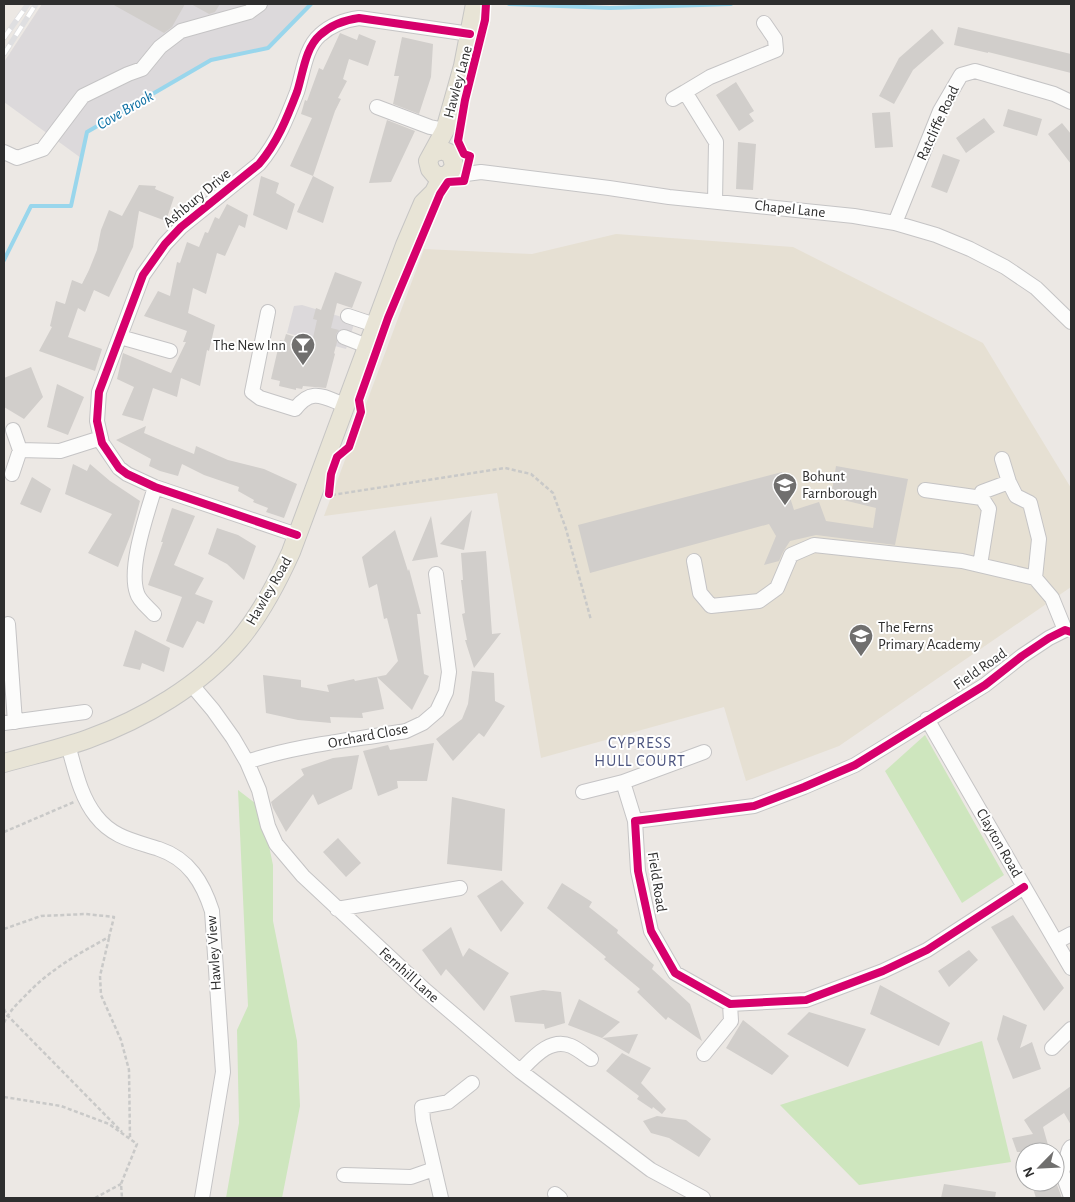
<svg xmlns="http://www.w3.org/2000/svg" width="1075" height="1202" viewBox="0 0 1075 1202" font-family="'Alegreya Sans',sans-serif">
  <rect width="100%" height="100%" fill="#ece8e4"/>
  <!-- industrial -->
  <path fill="#dcd9db" d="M42 4H311L268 48 211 60 87 132 81 158 4 102V62Z
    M302 305 355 321 346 349 287 333 294 306Z"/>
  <!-- education -->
  <path fill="#e6e0d3" d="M616 234 793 247 983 343 1071 488V587L839 746 746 781 724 707 541 758 497 493 324 516 424 249 532 254Z"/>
  <!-- green -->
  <path fill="#cee6be" d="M925 735 1004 875 962 903 885 771Z
    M238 790 255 803 266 832 273 865V921L297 1041 300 1106 282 1198H226L239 1123 237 1030 248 1006Z
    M982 1041 1011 1162 859 1185 780 1105Z"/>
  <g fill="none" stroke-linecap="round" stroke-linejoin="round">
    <!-- stream -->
    <path stroke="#99d6ec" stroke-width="4" d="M509 4 610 8 731 4
      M4 260 31 206H71L87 132 211 60 268 48 311 4"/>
  </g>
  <!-- building -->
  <path fill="#d1cecb" d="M112 4H185L172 27 164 33Z
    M191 4H220L215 12 209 14Z
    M958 27 1071 54V73L988 52V53L954 45Z
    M932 29 944 43 913 70 894 104 879 96 899 58Z
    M340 33 357 40 359 34 376 41 368 66 349 59 343 79 347 81 338 98 341 99 335 111 313 176 290 166 312 118 301 114 305 100 307 101 319 68 323 70Z
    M402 37 433 44 431 77 419 114 393 104 399 76H394Z
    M736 82 754 111 749 114 754 121 739 131 716 95Z
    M1008 109 1042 119 1037 136 1003 126Z
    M890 112 893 147 875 148 872 113Z
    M984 118 995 132 966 153 956 138Z
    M387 120 415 131 391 182 369 183Z
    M1062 123 1071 134V164L1048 134Z
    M738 142 756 144 753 190 736 189Z
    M943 154 960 160 947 193 931 187Z
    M261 176 279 183 276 193 295 204 287 230 253 215Z
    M313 176 334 187 323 223 297 212Z
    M139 185 156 186 155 189 174 197 166 221 139 211 133 247 109 297 94 290 85 312 78 308 68 337 102 349 95 371 39 351 52 327 50 326 56 301 65 304 72 280 82 284 89 270 97 250 101 230 109 210 122 216Z
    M227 204 248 215 245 228 239 225 225 256 217 253 206 294 193 288 188 313 215 325 209 351 207 350 200 386 181 378 177 397 153 388 143 421 122 415 134 387 117 379 123 353 171 373 186 342H183L187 331 144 316 158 291 170 296 177 262 180 263 187 242 199 247 205 232 208 233 215 217 219 219Z
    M335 272 362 282 352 308 337 303 331 328 339 330 336 334 337 342 334 353 335 354 326 388 303 386 302 389 296 388V390L279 386 280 381 271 379 280 340 284 341 286 334 312 342 317 320 313 319 316 308 321 310Z
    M31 367 43 397 24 419 4 407V378Z
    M57 384 84 397 68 435 47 427Z
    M146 426 144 433 172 445 194 454 196 446 228 460 264 469 297 484 284 518 266 512 268 508 253 502 254 500 238 491 239 487 204 475 182 464 178 476 160 471 149 466 151 459 116 440Z
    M73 464 87 471 90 464 110 481 140 501 131 534 118 567 88 553 112 514 65 494Z
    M836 466 908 479 895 545 816 535 790 541 783 552 779 561 764 565 776 536 769 524 590 573 578 525 782 472 794 510 819 502 826 521 873 528 876 508 831 497Z
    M32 477 51 489 41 513 20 504Z
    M172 508 195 516 174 565 204 578 195 594 213 601 204 624 197 621 183 648 166 641 182 597 148 585 163 542H161Z
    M472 510 464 550 440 544Z
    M431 516 438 557 412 561Z
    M217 528 238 535 256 546 244 580 227 564 208 554Z
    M395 530 408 571 409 569 421 614H417L424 674 429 676 412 710 377 677 384 709 362 713 363 718 330 717 331 723 298 720 266 713 263 675 301 680V687L329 692 327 685 354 679 355 681 386 675 398 661 387 618 384 619 377 584 369 588 362 557Z
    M486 551 492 634 501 633 474 668 465 640H467L462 614 465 613 461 580H463L461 553Z
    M135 630 170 648 164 672 142 663 140 670 123 666Z
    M472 671 494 673 495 701 505 706 484 737 479 733 453 761 436 739 462 719 468 704Z
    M434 743 427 781H397L398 788 378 796 363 751 388 745 390 750Z
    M359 755 352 789 318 805 313 794 286 832 273 808 271 802 304 775 301 769 333 758Z
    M452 797 505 809 502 871 447 864Z
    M338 838 361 863 346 877 323 852Z
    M502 880 524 903 501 932 477 896Z
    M562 883 592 902 589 907 618 930 617 933 654 965 652 969 690 1004 702 1041 668 1017 666 1020 637 992 640 989 604 959 606 957 547 908Z
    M1013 915 1064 988 1044 1011 991 927Z
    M451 927 463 957 469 948 509 973 484 1011 446 969 441 976 422 950Z
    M969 950 978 960 949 987 938 971Z
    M880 985 950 1023 939 1046 870 1014Z
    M543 990 561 992 565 1023 545 1029 544 1024 515 1022 510 996Z
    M579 999 620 1022 602 1038 568 1025Z
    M809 1012 866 1029 848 1067 787 1034Z
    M1003 1015 1027 1025 1020 1048 1032 1042 1041 1069 1013 1079 997 1039Z
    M743 1020 789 1056 772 1075 726 1048Z
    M638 1034 629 1054 602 1038Z
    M622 1053 651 1068 641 1083 666 1109 662 1114 653 1107 652 1109 637 1099 639 1096 606 1071Z
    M1071 1086V1125L1064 1113 1043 1127 1050 1152H1017L1012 1138 1033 1134 1024 1120Z
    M657 1116 686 1120 711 1139 699 1157 669 1138 651 1133 643 1121Z
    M1031 1182H1056L1062 1198H1036Z
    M944 1184 996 1192 995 1198H941Z"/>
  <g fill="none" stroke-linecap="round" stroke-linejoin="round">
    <defs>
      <path id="minor" d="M673 99 685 92
        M377 107 430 127 445 130
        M4 152 17 158 43 149 83 96 128 74 142 69 160 47 181 31 249 12 260 4
        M450 173 466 174 481 172 609 188 669 197 854 216 895 223 936 235 970 249 1005 267 1036 288 1071 322
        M715 202 716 142 685 92 710 77 776 50 775 39 764 23
        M895 223 940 111 961 75 975 71 1054 94 1071 102
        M268 312 252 392 260 398 295 409C312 387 323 397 345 405
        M348 316 375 325
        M120 337 170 351
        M344 337 367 346
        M20 450 60 451 101 438
        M1002 459 1009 482
        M12 474 20 450 13 430
        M925 490 982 498 989 509 980 565
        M982 498V492L1009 482 1016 496 1030 503 1039 539 1035 578
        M297 535 155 487 127 474 119 468 102 443 97 421 99 392 143 275 165 244 181 227 259 164C277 143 287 118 297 92 303 74 305 48 320 35 331 25 344 20 359 18L470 34
        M694 561 700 593 711 606 759 601 777 588 791 555 814 545 962 561 1035 578 1052 598 1065 630
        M154 614C149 608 139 601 137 593 128 567 147 514 155 487
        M8 624 15 722
        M191 684 213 710 233 738 247 762 259 790 268 826 276 844 303 876 425 990 520 1071 651 1170 703 1198
        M927 719 1071 968
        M4 723 85 712
        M68 745C75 769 80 796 96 816 113 838 135 841 159 849 189 859 203 883 212 911L223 1072 202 1198
        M247 762C296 745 354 740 406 731L423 723 437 711 446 692 449 672 436 574
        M623 782 635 821
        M583 792 623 782 704 752
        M1024 887 927 950 883 971 806 1000 730 1004 675 973 651 931 638 871 635 821 754 806 804 787 855 765 985 685 1022 656 1049 638 1065 630
        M337 909 460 888
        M1056 942 1071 934
        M1052 1048 1071 1029
        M704 1054 731 1021 730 1004
        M520 1071C533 1058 550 1037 571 1046 578 1049 585 1055 591 1059
        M1071 1147 1069 1150 1062 1172 1071 1197
        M344 1175 411 1177 434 1169
        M555 1194 560 1198
        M441 1198 423 1120 422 1107 448 1102 472 1083"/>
      <path id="major" d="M433 153 442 150 451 154 454 165C451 174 445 178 435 175L430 169 428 161 445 130 463 66 475 4
        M4 763C32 755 60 749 88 739 143 719 200 686 239 640 261 614 277 583 291 552L405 245 423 203 434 192 442 176"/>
    </defs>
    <!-- minor casing -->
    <use href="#minor" stroke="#c5c4c5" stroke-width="16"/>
    <!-- major casing -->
    <use href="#major" stroke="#c6c5c4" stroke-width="20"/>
    <!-- path -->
    <path stroke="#c9c9c8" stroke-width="2.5" stroke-dasharray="4 2.5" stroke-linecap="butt" d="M332 495 505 468 531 474 553 493 566 529 591 620
      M4 832 74 802
      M4 929 41 916 86 914 114 917 109 937C76 955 49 970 23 998 15 1006 8 1013 4 1023
      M109 938 100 976 101 995 121 1040 129 1070 130 1139
      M4 1009 7 1015 122 1132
      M4 1097 61 1106 109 1124 137 1144 121 1184 122 1198
      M95 1198 121 1184"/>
    <!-- minor -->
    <use href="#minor" stroke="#fcfcfb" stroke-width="14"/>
    <!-- major -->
    <use href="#major" stroke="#e8e4d6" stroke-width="18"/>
    <defs>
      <path id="rail" d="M4 38 28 4
        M4 54 36 4"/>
    </defs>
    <!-- rail casing -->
    <use href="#rail" stroke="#dfdfe1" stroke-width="5.5"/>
    <!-- rail -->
    <use href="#rail" stroke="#fff" stroke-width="4" stroke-dasharray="11" stroke-linecap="butt"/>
    <defs>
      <path id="cycleway" d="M329 494 331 474 337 457 349 447 361 412 359 400 388 318 440 194 448 182 464 181 470 156 464 154 458 141 465 100 485 20 486 4
        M297 535 155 487 127 474 119 468 102 443 97 421 99 392 143 275 165 244 181 227 259 164C277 143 287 118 297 92 303 74 305 48 320 35 331 25 344 20 359 18L470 34
        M1024 887 927 950 883 971 806 1000 730 1004 675 973 651 931 638 871 635 821 754 806 804 787 855 765 985 685 1022 656 1049 638 1065 630 1071 632"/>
    </defs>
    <!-- cycleway casing -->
    <use href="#cycleway" stroke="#fff" stroke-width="11"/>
    <!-- cycleway -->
    <use href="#cycleway" stroke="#d6006c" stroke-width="8"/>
  </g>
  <!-- icons -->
  <defs>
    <symbol id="bar-pin" viewBox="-11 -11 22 30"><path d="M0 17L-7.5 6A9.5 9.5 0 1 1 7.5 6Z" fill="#706f6e" stroke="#fff"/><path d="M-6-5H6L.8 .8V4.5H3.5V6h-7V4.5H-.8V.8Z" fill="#fff"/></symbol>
    <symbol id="school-pin" viewBox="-11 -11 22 30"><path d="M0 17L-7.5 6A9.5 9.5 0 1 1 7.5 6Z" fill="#706f6e" stroke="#fff"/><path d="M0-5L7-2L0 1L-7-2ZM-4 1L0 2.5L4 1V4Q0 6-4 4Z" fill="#fff"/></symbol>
  </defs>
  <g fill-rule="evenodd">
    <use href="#bar-pin" x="289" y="331" width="28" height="38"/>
    <use href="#school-pin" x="771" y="471" width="28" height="38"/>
    <use href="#school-pin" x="847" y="622" width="28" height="38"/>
  </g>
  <g text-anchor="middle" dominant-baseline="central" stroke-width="4" stroke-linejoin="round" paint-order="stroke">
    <!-- street labels -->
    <g font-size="15" fill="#2e2e2e" stroke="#fff">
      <text transform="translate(458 82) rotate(-75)">Hawley Lane</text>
      <text transform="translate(938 123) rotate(-65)">Ratcliffe Road</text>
      <text transform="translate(197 198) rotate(-40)">Ashbury Drive</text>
      <text transform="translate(790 209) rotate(6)">Chapel Lane</text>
      <text transform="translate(269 591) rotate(-60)">Hawley Road</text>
      <text transform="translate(980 669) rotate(-35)">Field Road</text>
      <text transform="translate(368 736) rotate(-11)">Orchard Close</text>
      <text transform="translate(999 843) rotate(60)">Clayton Road</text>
      <text transform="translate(657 882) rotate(81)">Field Road</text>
      <text transform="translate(214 953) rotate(-94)">Hawley View</text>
      <text transform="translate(409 975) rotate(42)">Fernhill Lane</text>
    </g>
    <!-- poi labels -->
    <g font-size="15" fill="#2e2e2e" stroke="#fff" text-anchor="start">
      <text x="286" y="345" text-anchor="end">The New Inn</text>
      <text x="802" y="476">Bohunt<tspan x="802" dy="17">Farnborough</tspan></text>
      <text x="878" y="627">The Ferns<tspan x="878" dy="17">Primary Academy</tspan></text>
    </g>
    <!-- water labels -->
    <g font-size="16" font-style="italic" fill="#0d6fa3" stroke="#fff">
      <text transform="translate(125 110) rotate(-30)">Cove Brook</text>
    </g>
    <!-- neighbourhood labels -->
    <g font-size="16" letter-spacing="1" fill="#4d5680" stroke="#fff">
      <text x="640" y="743">CYPRESS<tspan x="640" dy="18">HULL COURT</tspan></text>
    </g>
  </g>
  <!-- border -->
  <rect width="1075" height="1202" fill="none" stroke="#2e2e2e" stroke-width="10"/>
  <!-- north arrow -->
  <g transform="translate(1040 1167) rotate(246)"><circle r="24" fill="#ffffff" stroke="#ababab"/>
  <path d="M0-4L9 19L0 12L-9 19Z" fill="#706f6e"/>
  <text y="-8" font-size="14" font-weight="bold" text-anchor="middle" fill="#2e2e2e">N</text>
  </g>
</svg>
